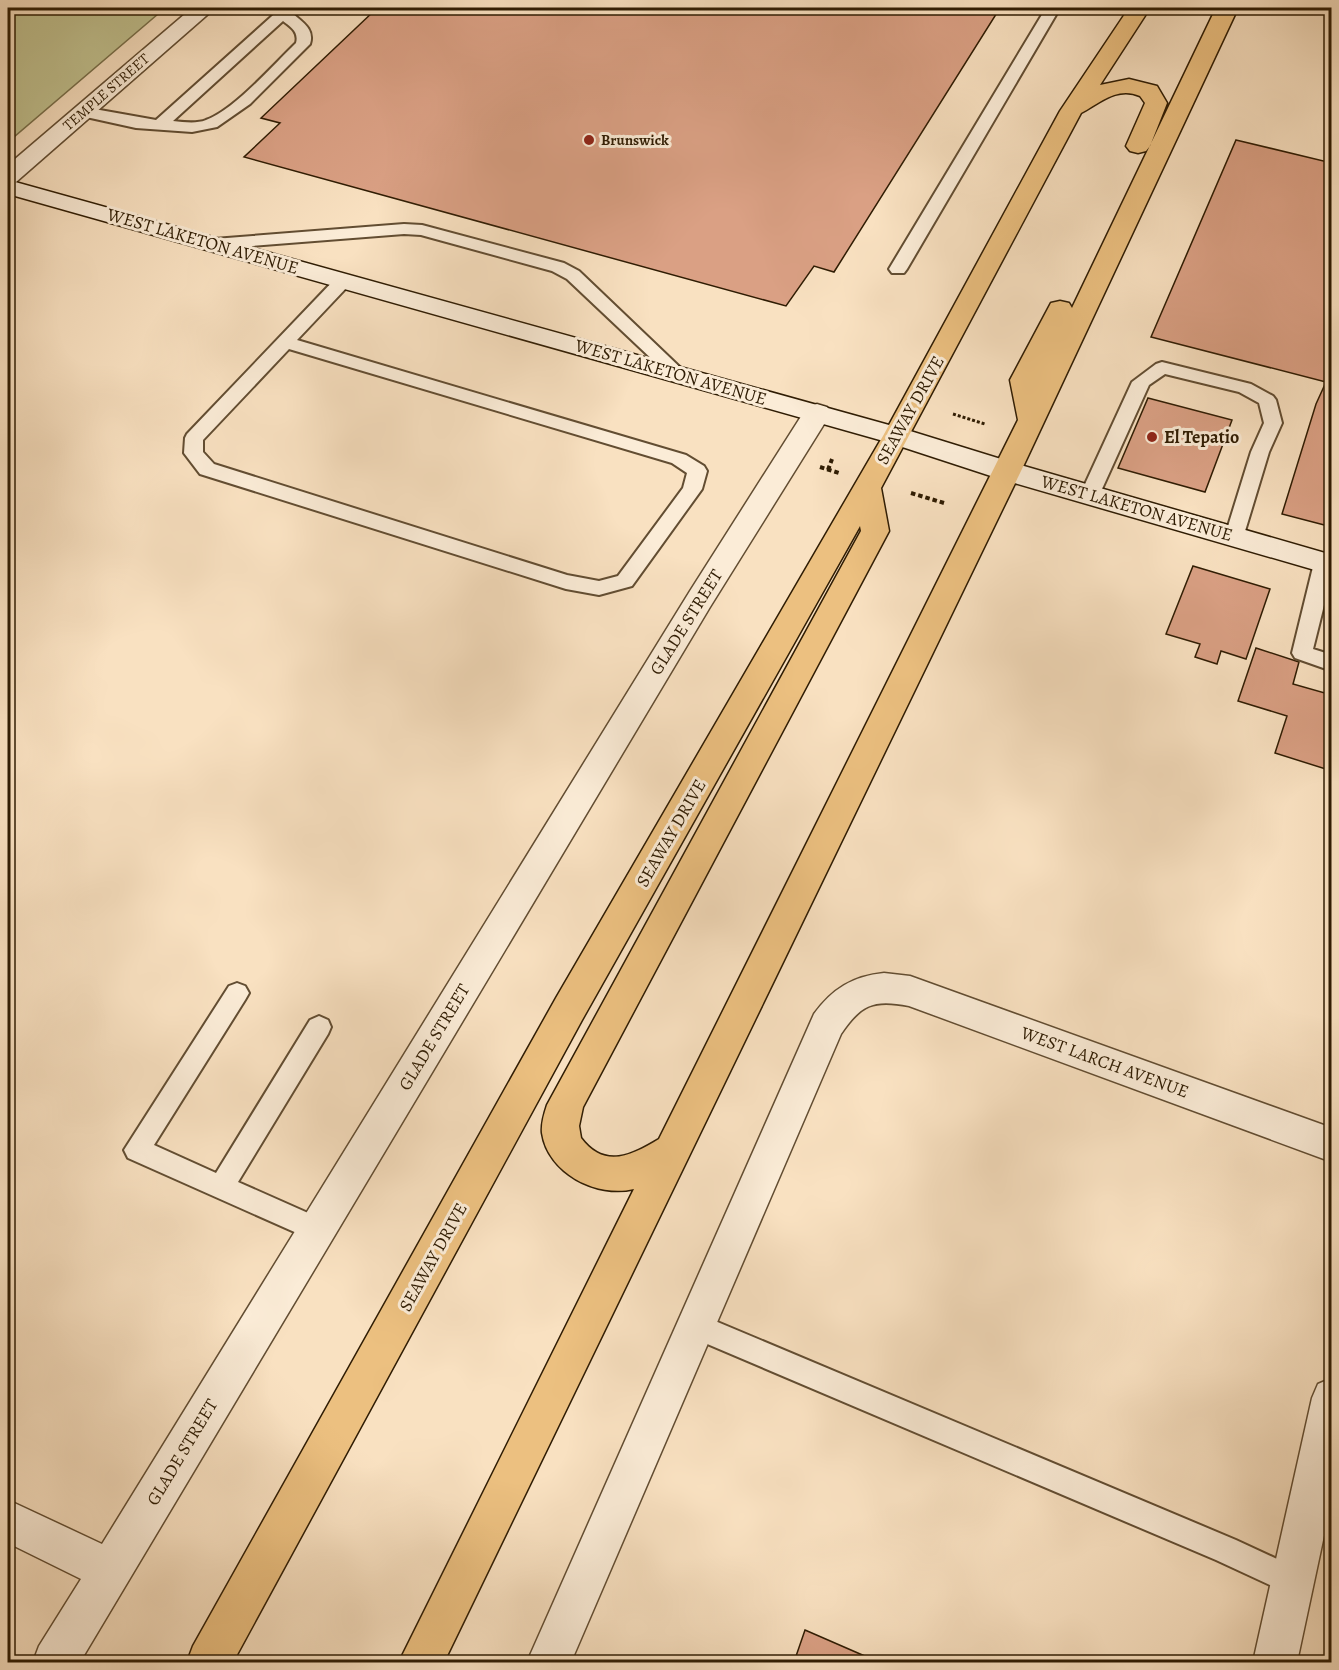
<svg xmlns="http://www.w3.org/2000/svg" width="1339" height="1670" viewBox="0 0 1339 1670" font-family="Alegreya,serif">
  <rect width="100%" height="100%" fill="#f9e1c1"/>
  <filter id="stains"><feTurbulence type="fractalNoise" baseFrequency=".00333" numOctaves="4"/><feColorMatrix values="0 0 0 0 .2 0 0 0 0 .09 0 0 0 0 .02 0 0 0 .5 -.17"/></filter>
  <radialGradient id="worn" r=".72"><stop offset=".6" stop-color="#630" stop-opacity="0"/><stop offset="1" stop-color="#630" stop-opacity=".3"/></radialGradient>
  <!-- green -->
  <path fill="#c1c290" stroke="#786f4a" stroke-width="1.5" d="M8 8H165L8 142Z"/>
  <!-- building -->
  <path fill="#daa084" stroke="#2f1c03" stroke-width="1.5" d="M363 8H1000L834 272 814 266 786 306 244 157 280 123 261 118 375 10Z
    M1236 140 1332 163V527L1282 514 1316 404 1326 382 1151 337Z
    M1148 398 1232 420 1205 492 1118 468Z
    M1193 566 1270 589 1246 659 1221 651 1217 664 1195 657 1200 644 1166 634Z
    M1256 648 1299 662 1293 684 1332 695V771L1275 753 1287 716 1238 701Z
    M805 1630 867 1657 865 1662H794Z"/>
  <g fill="none" stroke-linecap="round" stroke-linejoin="round">
    <defs>
      <path id="lane" d="M281 8H296L292 13C302 22 315 29 310 44L250 104 217 127 192 132 136 128 77 115 75 112 83 107 156 120ZM283 21C291 27 299 32 296 43 274 64 234 110 206 120 196 124 184 122 173 121Z
        M1046 8H1060L907 269 904 273H892L889 269Z
        M404 224 422 225 564 263 579 271 688 375 685 379H673L567 279 552 271 421 235 404 234 214 249 206 244 214 239Z
        M343 276 349 277 352 281 349 285 297 340 686 455 704 466 707 471 702 489 632 586 599 595 566 589 200 474 184 453 185 438 187 434 337 277ZM289 349 672 463 687 473 683 488 618 576 599 581 567 575 214 464 203 452V440Z
        M1162 362 1251 384 1273 396 1276 400 1282 423 1269 452 1242 541 1235 543 1228 541 1225 536 1251 452 1264 423 1259 403 1239 392 1165 374 1149 385 1097 500 1090 502 1083 500 1080 495 1132 382 1156 364Z
        M1324 556 1332 559V573L1313 649 1332 655V671L1295 658 1292 653 1314 563 1317 558Z
        M237 983 245 986 249 993 245 1000 154 1145 216 1173 310 1020 319 1016 328 1020 331 1027 328 1034 238 1182 326 1221 330 1230 326 1239 317 1242 128 1158 124 1150 229 986Z
        M696 1313 1236 1540 1303 1571 1308 1581 1303 1591 1293 1596 1283 1591 1216 1560 686 1335 682 1326 686 1317Z"/>
      <path id="street" d="M192 8H215L16 182 8 184V165Z
        M817 404 827 407 831 413 710 607 80 1662H33L39 1646 81 1579 8 1543V1500L102 1544 690 591 807 407Z
        M884 973 910 976 1332 1128V1162L909 1006C874 999 861 1004 841 1034L571 1662H527L814 1014C832 989 853 976 884 973Z
        M1332 1378V1498L1297 1662H1253L1312 1398 1318 1384Z"/>
      <path id="secondary" d="M8 180 907 430 1017 464 1332 555V575L997 478 887 442 8 194Z"/>
      <path id="highway" d="M1129 8H1150L1100 85 1129 79 1157 86 1167 103 1150 146 1146 151 1138 153 1130 151 1126 146 1145 103 1140 96C1117 86 1100 103 1081 113L881 488 889 531 583 1107 579 1126 581 1138C605 1170 632 1155 659 1139L1018 420 1010 380 1051 303 1060 301 1069 303 1072 308 1216 8H1238L1021 471 444 1662H399L634 1189C596 1198 548 1173 542 1133 541 1124 544 1114 547 1105L861 531 860 526 582 1020 233 1662H187L193 1646 556 998 883 436 1060 111Z"/>
    </defs>
    <!-- lane casing -->
    <use href="#lane" stroke="#624d32" stroke-width="4"/>
    <!-- street casing -->
    <use href="#street" stroke="#624d32" stroke-width="3"/>
    <!-- secondary casing -->
    <use href="#secondary" stroke="#2f1c03" stroke-width="3"/>
    <!-- highway casing -->
    <use href="#highway" stroke="#2f1c03" stroke-width="3"/>
    <!-- path-far1 -->
    <path stroke="#2f1c03" stroke-width="3" stroke-dasharray="3 2" stroke-linecap="butt" d="M953 414 985 424"/>
    <!-- path -->
    <path stroke="#2f1c03" stroke-width="4" stroke-dasharray="4.5 3" stroke-linecap="butt" d="M820 467 839 473
      M828 470 832 459
      M911 493 944 503"/>
    <!-- lane -->
    <use href="#lane" fill="#fbecd7" fill-rule="evenodd"/>
    <!-- street -->
    <use href="#street" fill="#fbecd7" fill-rule="evenodd"/>
    <!-- secondary -->
    <use href="#secondary" fill="#fbecd7" fill-rule="evenodd"/>
    <!-- highway -->
    <use href="#highway" fill="#ecc080" fill-rule="evenodd"/>
  </g>
  <!-- markers -->
  <g fill="#8f2418" stroke="#fbecd7" stroke-width="2">
    <circle cx="589" cy="140" r="6"/>
    <circle cx="1152" cy="437" r="6"/>
  </g>
  <g text-anchor="middle" dominant-baseline="central" stroke-width="6" stroke-linejoin="round" paint-order="stroke">
    <!-- far-street labels -->
    <g font-size="15" fill="#2f1c03" stroke="#fbecd7">
      <text transform="translate(106 92) rotate(-41)">TEMPLE STREET</text>
    </g>
    <!-- far-poi labels -->
    <g font-size="15" font-weight="bold" fill="#2f1c03" stroke="#fbecd7" text-anchor="start">
      <text x="601" y="140">Brunswick</text>
    </g>
    <!-- street labels -->
    <g font-size="18" fill="#2f1c03" stroke="#fbecd7">
      <text transform="translate(203 241) rotate(16)">WEST LAKETON AVENUE</text>
      <text transform="translate(671 372) rotate(16)">WEST LAKETON AVENUE</text>
      <text transform="translate(910 410) rotate(-61)">SEAWAY DRIVE</text>
      <text transform="translate(1137 508) rotate(16)">WEST LAKETON AVENUE</text>
      <text transform="translate(686 622) rotate(-58)">GLADE STREET</text>
      <text transform="translate(671 833) rotate(-60)">SEAWAY DRIVE</text>
      <text transform="translate(434 1037) rotate(-59)">GLADE STREET</text>
      <text transform="translate(1105 1062) rotate(20)">WEST LARCH AVENUE</text>
      <text transform="translate(433 1257) rotate(-61)">SEAWAY DRIVE</text>
      <text transform="translate(182 1452) rotate(-59)">GLADE STREET</text>
    </g>
    <!-- poi labels -->
    <g font-size="18" font-weight="bold" fill="#2f1c03" stroke="#fbecd7" text-anchor="start">
      <text x="1164" y="437">El Tepatio</text>
    </g>
  </g>
  <!-- margin -->
  <rect width="1339" height="1670" fill="none" stroke="#f9e1c1" stroke-width="30"/>
  <rect x="9" y="9" width="1321" height="1652" fill="none" stroke="#2f1c03" stroke-width="3"/>
  <rect x="15" y="15" width="1309" height="1640" fill="none" stroke="#2f1c03" stroke-width="1.5"/>
  <rect width="100%" height="100%" filter="url(#stains)"/>
  <rect width="100%" height="100%" fill="url(#worn)"/>
</svg>
